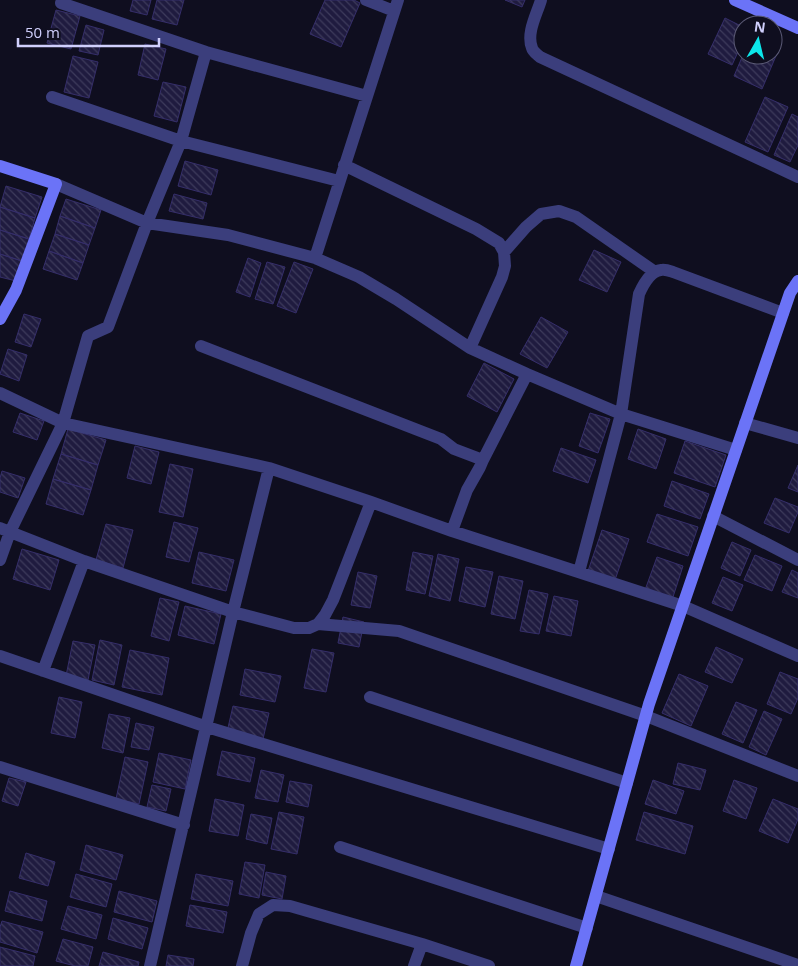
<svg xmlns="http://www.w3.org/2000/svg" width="798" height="966" viewBox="0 0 798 966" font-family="'Open Sans',sans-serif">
  <defs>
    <pattern id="building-back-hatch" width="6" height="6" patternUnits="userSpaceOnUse" patternTransform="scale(1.25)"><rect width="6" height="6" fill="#1f1b3f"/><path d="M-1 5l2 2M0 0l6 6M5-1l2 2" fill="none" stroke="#3e3b5c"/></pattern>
  </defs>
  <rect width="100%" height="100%" fill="#0f0e1f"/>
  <!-- building -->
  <path fill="url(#building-back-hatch)" stroke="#352e6a" d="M133 0H151L147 15 130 11Z
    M157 0H184L177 25 152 19Z
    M325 0H354L360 3 341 47 310 34Z
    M505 0H525L522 7Z
    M56 10 80 16 71 49 47 43Z
    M725 18 743 27V41L732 65 708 54Z
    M86 25 104 30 98 55 79 51Z
    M773 41 781 44 762 89 734 76 743 55H773Z
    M145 44 166 49 158 80 138 75Z
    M73 56 98 62 89 98 64 92Z
    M163 82 186 87 177 122 154 116Z
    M765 97 788 107 768 152 745 142Z
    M792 114 798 117V145L790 162 774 155Z
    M185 161 218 170 211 195 178 186Z
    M6 186 42 197 35 218 0 207Z
    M174 194 207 203 203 219 169 211Z
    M66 199 101 210 95 228 60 216Z
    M0 207 35 218 29 239 0 230Z
    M60 216 95 228 89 245 55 234Z
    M0 230 29 239 22 261 0 254Z
    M55 234 89 245 83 263 49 251Z
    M594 250 621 262 607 292 579 280Z
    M49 251 83 263 77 280 43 269Z
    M0 254 22 261 16 281 0 277Z
    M248 258 261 263 250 297 236 292Z
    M267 262 285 267 273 304 255 299Z
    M294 262 313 269 296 313 277 306Z
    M24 314 41 319 31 347 15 342Z
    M541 317 568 332 547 368 520 354Z
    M8 349 27 355 19 381 0 374Z
    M484 363 514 379 497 412 467 396Z
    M20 413 44 421 37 440 13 432Z
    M590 413 610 419 598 453 579 446Z
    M68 429 106 440 98 465 61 454Z
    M638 429 666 439 656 469 628 459Z
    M685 441 726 455 715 487 674 473Z
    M135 446 159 452 151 484 127 478Z
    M561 448 596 460 588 483 553 471Z
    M61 454 98 465 91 490 53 479Z
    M170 464 193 469 183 517 159 512Z
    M798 465V492L788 488Z
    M2 471 25 478 18 498 0 492V478Z
    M53 479 91 490 83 515 46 504Z
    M672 481 709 494 700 519 664 506Z
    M775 498 798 507V512L789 533 764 523Z
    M657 514 698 527 688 556 647 542Z
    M174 522 198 528 189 562 166 557Z
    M106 524 133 530 123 568 96 560Z
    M602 530 629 539 615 580 588 571Z
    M732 542 751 550 740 576 721 568Z
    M22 549 59 560 50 590 13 579Z
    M199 552 234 560 226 591 192 583Z
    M413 552 433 556 425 594 406 590Z
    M438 554 459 559 450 601 429 596Z
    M755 555 782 566 772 591 744 580Z
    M657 557 683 566 672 600 645 590Z
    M466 567 493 572 485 607 459 601Z
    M792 570 798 573V598L782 592Z
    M358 572 377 576 370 608 351 605Z
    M499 576 523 581 515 619 491 614Z
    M723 577 743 585 732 611 712 603Z
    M529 590 548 594 539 634 520 631Z
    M554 596 578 601 571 636 546 631Z
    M160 598 179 602 169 641 151 636Z
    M185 606 221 614 214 644 178 635Z
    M343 617 364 622 359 647 338 643Z
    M100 640 122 645 114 685 92 680Z
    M73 641 95 645 88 680 66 676Z
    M716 647 743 659 732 683 705 672Z
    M312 649 334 653 326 692 304 688Z
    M130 650 169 658 162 695 122 687Z
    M245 669 281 676 275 702 240 695Z
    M780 672 798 679V698L791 714 767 704Z
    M679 674 708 686 691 726 662 713Z
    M59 697 82 702 75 738 51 733Z
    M736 702 757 710 743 743 722 734Z
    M233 706 269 713 263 739 227 732Z
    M764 711 782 719 766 755 749 747Z
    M109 714 130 718 123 753 102 748Z
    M136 723 154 727 149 750 131 747Z
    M222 751 255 758 250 782 217 775Z
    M159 753 191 760 185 789 153 782Z
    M125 757 148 762 139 804 116 799Z
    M678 763 706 770 700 790 673 784Z
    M261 770 284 775 278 802 255 798Z
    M9 778 26 782 18 806 2 801Z
    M653 780 684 791 676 814 645 804Z
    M734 780 757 788 746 819 723 811Z
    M290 781 312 785 308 807 286 802Z
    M152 785 171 789 166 811 147 807Z
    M215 799 244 805 238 836 209 831Z
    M773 799 798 809V819L788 843 759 831Z
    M279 812 304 817 297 854 271 849Z
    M644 812 693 826 685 854 636 840Z
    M251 814 272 818 267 844 246 839Z
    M86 845 123 855 116 880 80 870Z
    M26 853 55 862 48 886 19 878Z
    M245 862 265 865 259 898 239 894Z
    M266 872 286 876 282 899 262 895Z
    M76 874 112 884 106 907 70 897Z
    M196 874 233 881 228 906 191 899Z
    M10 891 47 901 42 921 5 911Z
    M119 891 157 901 152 922 114 912Z
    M190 905 227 912 223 933 186 926Z
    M68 906 102 915 96 939 61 929Z
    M113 918 148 928 142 949 108 939Z
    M2 921 43 932 37 953 0 942V927Z
    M63 939 93 947 88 966H75L56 961Z
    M0 947 35 956 33 966H0Z
    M103 952 139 962 138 966H99Z
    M168 955 194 959 193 966H166Z"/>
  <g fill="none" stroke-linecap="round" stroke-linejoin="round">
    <!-- minor -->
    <path stroke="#3b3e7c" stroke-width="12" d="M366 0 394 11
      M541 0C537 14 526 33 532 48 533 52 537 54 540 57L798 177
      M61 3 206 52 367 96
      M52 97 181 141 339 181
      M344 165 476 229 499 243 504 252 505 266 502 277 470 348
      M56 184 147 223 228 235 315 258 359 277 396 299 470 348 527 374 621 414 736 450
      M504 252 526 227 541 214 559 211 576 217 655 272
      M315 258 398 0
      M201 346 441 439 454 449 483 460 480 467 467 490 452 531
      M0 393 63 423 269 468 371 502 452 531 683 606 798 656
      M745 423 798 438
      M483 460 527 374
      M713 516 798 560
      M0 528 84 561 233 612 294 628H309L318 624 325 615 333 600 371 502
      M0 560 10 532 63 423 88 336 108 327 147 223 181 141 206 52
      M579 572 621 414 639 294C643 285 650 271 661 270 665 269 670 271 673 272L783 313
      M318 624 399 631 646 716 798 776
      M0 656 207 727 609 849
      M43 671 84 561
      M370 697 627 783
      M0 767 184 825
      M340 847 587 928
      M596 896 798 965
      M150 966 233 612 269 468
      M242 966 251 933 259 914 273 905 290 906 422 944 489 966
      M414 966 422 944"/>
    <!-- secondary -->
    <path stroke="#6b73f7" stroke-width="12" d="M735 0 798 28
      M0 166 56 184 16 290 0 319
      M576 966 649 704 790 293 798 281"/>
  </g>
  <!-- north arrow -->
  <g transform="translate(758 40) rotate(8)"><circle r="24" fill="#0f0e1f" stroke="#5c5b77"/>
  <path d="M0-4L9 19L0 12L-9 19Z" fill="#0ce7eb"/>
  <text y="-8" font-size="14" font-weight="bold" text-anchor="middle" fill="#d0cffc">N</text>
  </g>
  <!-- scale -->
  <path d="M18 38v8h141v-8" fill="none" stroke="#d0cffc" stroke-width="2.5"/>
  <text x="25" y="38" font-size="15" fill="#d0cffc" stroke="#0f0e1f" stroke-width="4" paint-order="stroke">50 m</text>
</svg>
